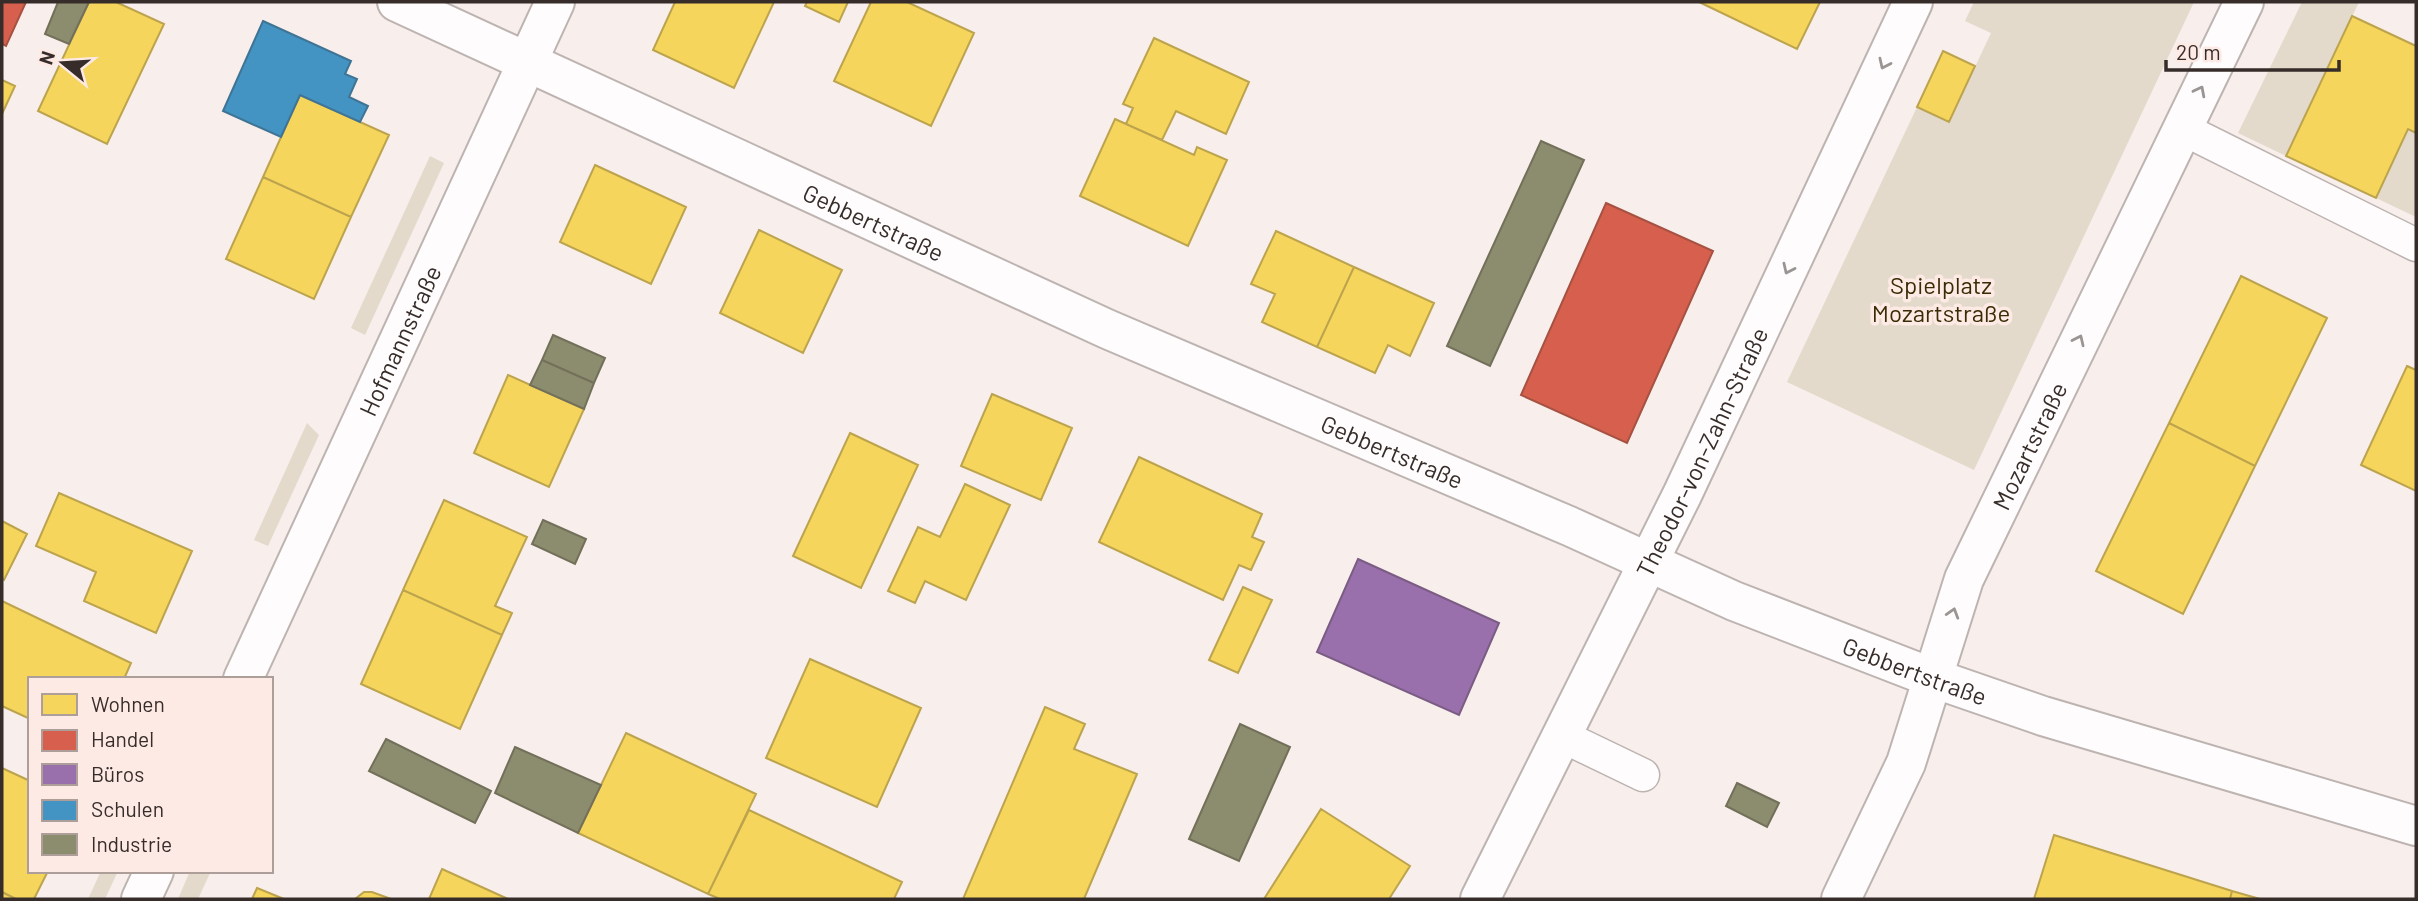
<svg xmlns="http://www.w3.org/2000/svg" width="2418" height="901" viewBox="0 0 2418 901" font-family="Barlow,sans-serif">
  <rect width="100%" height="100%" fill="#f8eeeb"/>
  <!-- green -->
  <path fill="#e3dacb" d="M1974 2H2194L1974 470 1787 382 1917 107 1949 122 1991 33 1965 21Z
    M2302 2H2359L2286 156 2238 133Z
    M2408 129 2416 133V217L2376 198Z
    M430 156 444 163 365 335 351 328Z
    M307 423 319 435 268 546 254 540Z
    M101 871H118L105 899H88Z
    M190 871H211L198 899H178Z"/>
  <!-- homes -->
  <path fill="#f6d55c" stroke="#bca34d" stroke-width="2" d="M89 2H116L164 24 107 144 38 111Z
    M675 2H774L734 88 653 50Z
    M807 2H848L839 22 805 6Z
    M871 2H907L974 33 931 126 834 81Z
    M1699 2H1820L1797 49Z
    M2352 16 2416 46V133L2408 129 2376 198 2286 156Z
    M1154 38 1249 82 1226 134 1176 111 1162 140 1126 124 1133 108 1123 104Z
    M1943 51 1975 66 1949 122 1917 107Z
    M2 80 15 86 2 114Z
    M300 95 389 135 351 217 263 177Z
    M1115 119 1194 155 1197 147 1227 160 1188 246 1080 196Z
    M595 165 686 207 651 284 560 242Z
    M263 177 351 217 314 299 226 259Z
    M759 230 842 270 803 353 720 313Z
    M1276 231 1354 267 1317 347 1262 322 1275 294 1251 284Z
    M1354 267 1434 303 1410 356 1388 345 1375 373 1317 347Z
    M2241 276 2327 318 2255 466 2169 423Z
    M2407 366 2416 370V491L2361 465Z
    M508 375 584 409 549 487 474 453Z
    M992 394 1072 428 1041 500 961 466Z
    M2169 423 2255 466 2183 614 2096 571Z
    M850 433 918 465 861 588 793 556Z
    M1139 457 1262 514 1252 537 1264 542 1251 570 1239 565 1223 600 1099 542Z
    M965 484 1010 505 966 600 925 581 915 603 888 591 918 527 940 537Z
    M59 493 192 551 156 633 84 601 96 572 36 546Z
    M444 500 527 537 495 606 512 613 502 635 403 590Z
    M2 521 27 534 4 580 2 579Z
    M1243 587 1272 600 1238 673 1209 660Z
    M403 590 502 635 460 729 361 684Z
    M2 601 131 663 124 679H30V719L2 706Z
    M810 659 921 708 877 807 766 758Z
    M1045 707 1085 724 1074 749 1137 774 1084 899H963Z
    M626 733 756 794 708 894 578 833Z
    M2 768 30 781V871H48L34 899H16L2 892Z
    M1321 809 1410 866 1389 899H1264Z
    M749 810 902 882 894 899H720L708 894Z
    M2054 835 2232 891 2230 899H2034Z
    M442 869 508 899H429Z
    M257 888 284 899H252Z
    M2232 891 2260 899H2230Z
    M2 892 16 899H2Z
    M364 892H372L391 899H355Z"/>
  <!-- shops -->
  <path fill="#d6604d" stroke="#a65142" stroke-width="2" d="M2 2H26L6 46 2 44Z
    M1606 203 1713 251 1627 443 1521 395Z"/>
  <!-- offices -->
  <path fill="#9970ab" stroke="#7b5c84" stroke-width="2" d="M1358 559 1499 623 1459 715 1317 652Z"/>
  <!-- schools -->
  <path fill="#4393c3" stroke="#3f7495" stroke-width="2" d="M263 21 351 61 345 74 357 79 349 97 368 106 360 122 300 95 281 137 223 111Z"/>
  <!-- industry -->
  <path fill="#8c8c6e" stroke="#72705a" stroke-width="2" d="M58 2H89L69 44 45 34Z
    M1541 141 1584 160 1490 366 1447 346Z
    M553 335 605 358 594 383 542 360Z
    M542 360 594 383 584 409 530 385Z
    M543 520 586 539 575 564 532 544Z
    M1240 724 1290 747 1239 861 1189 839Z
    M386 739 491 791 475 823 369 771Z
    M515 747 601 785 578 833 495 793Z
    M1737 783 1779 803 1767 827 1726 806Z"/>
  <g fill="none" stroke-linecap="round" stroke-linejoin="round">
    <defs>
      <path id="service" d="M2181 128 2416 245
        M1562 736 1643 775"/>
      <g id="minor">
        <path id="s1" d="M243 679 555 2"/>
        <path d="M141 899 154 871"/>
        <path id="s2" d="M1480 899 1682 495 1913 2"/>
        <path id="s3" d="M1841 899 1906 763 1964 579 2244 2"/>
      </g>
      <g id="tertiary">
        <path id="s4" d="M397 2 1107 329 1569 526 1734 601 1933 678 2043 716 2416 826"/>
      </g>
    </defs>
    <!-- service casing -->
    <use href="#service" stroke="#bdb4b2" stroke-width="35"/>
    <!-- minor casing -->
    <use href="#minor" stroke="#bdb4b2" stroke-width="42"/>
    <!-- tertiary casing -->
    <use href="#tertiary" stroke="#bdb4b2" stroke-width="42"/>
    <!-- service -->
    <use href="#service" stroke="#fefcfc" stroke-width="32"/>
    <!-- minor -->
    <use href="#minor" stroke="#fefcfc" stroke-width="38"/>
    <!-- tertiary -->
    <use href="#tertiary" stroke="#fefcfc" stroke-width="38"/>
  </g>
  <!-- one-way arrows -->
  <defs><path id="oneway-chevron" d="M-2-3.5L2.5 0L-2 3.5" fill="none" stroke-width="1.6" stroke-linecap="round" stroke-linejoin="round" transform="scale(1.75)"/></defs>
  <g stroke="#9a9493">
    <use href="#oneway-chevron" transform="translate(1884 64) rotate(115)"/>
    <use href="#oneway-chevron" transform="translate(2200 91) rotate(-63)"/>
    <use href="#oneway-chevron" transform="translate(1788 269) rotate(115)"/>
    <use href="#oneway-chevron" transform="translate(2079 340) rotate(-65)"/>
    <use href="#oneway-chevron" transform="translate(1953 613) rotate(-73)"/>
  </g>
  <g text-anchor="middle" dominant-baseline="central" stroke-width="7" stroke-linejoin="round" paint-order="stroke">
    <!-- street labels -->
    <g font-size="24" fill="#362d2a" stroke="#feeae5">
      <text stroke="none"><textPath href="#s4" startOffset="525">Gebbertstraße</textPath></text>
      <text stroke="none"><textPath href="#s1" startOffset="373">Hofmannstraße</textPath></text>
      <text stroke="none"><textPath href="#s3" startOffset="492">Mozartstraße</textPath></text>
      <text stroke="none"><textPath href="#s4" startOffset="1092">Gebbertstraße</textPath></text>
      <text stroke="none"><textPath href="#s2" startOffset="499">Theodor-von-Zahn-Straße</textPath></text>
      <text stroke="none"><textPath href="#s4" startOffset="1659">Gebbertstraße</textPath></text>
    </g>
    <!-- park labels -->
    <g font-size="24" fill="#382c04" stroke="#feeae5">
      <text x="1941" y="284">Spielplatz<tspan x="1941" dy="28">Mozartstraße</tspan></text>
    </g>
  </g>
  <!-- border -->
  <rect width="2418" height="901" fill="none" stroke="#362d2a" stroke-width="7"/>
  <!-- legend -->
  <rect x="28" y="677" width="245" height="196" fill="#feeae5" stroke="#ae9e9a" stroke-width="2"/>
  <rect x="42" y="694" width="35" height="21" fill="#f6d55c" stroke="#ae9e9a" stroke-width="2"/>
  <text x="91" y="712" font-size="21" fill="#362d2a">Wohnen</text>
  <rect x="42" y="730" width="35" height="21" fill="#d6604d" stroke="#ae9e9a" stroke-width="2"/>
  <text x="91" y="747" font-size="21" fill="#362d2a">Handel</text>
  <rect x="42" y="764" width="35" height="21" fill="#9970ab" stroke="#ae9e9a" stroke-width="2"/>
  <text x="91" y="782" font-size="21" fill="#362d2a">Büros</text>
  <rect x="42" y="800" width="35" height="21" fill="#4393c3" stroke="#ae9e9a" stroke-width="2"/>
  <text x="91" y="817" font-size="21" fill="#362d2a">Schulen</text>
  <rect x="42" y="834" width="35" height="21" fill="#8c8c6e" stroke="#ae9e9a" stroke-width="2"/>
  <text x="91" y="852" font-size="21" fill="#362d2a">Industrie</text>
  <!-- north arrow -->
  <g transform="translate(63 63) rotate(288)" stroke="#feeae5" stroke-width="5" paint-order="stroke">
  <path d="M0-5L12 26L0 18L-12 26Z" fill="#362d2a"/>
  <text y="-10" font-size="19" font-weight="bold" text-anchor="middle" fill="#362d2a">N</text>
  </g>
  <!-- scale -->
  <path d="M2166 60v10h173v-10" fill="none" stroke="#362d2a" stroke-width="3.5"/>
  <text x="2176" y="60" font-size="21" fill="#362d2a" stroke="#feeae5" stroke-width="5" paint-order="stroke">20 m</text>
</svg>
